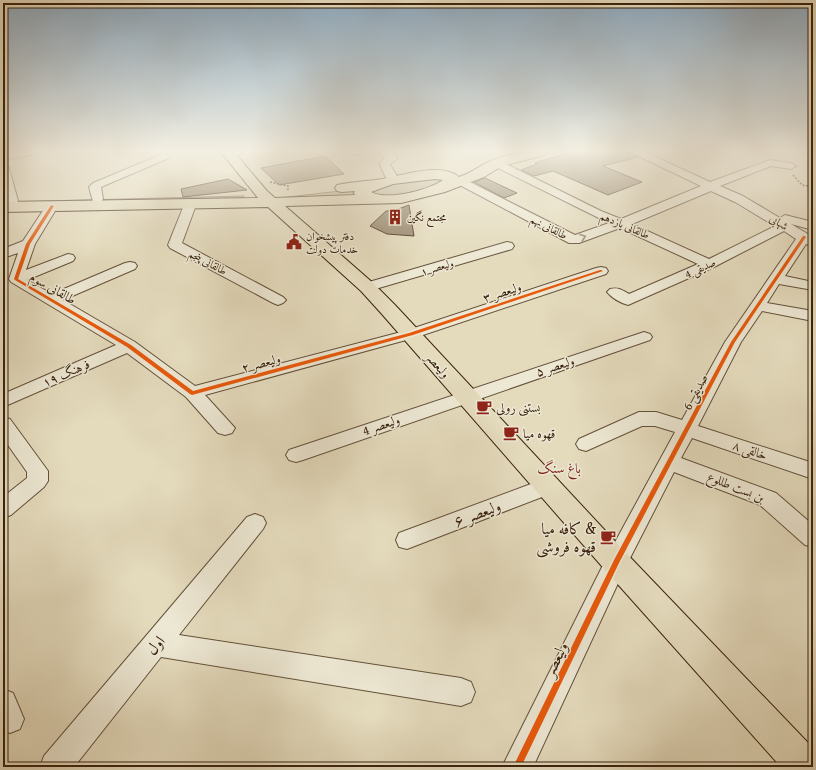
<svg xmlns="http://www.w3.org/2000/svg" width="816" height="770" viewBox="0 0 816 770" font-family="'Gentium Book Plus',Amiri,serif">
  <rect width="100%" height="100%" fill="#e4dbbd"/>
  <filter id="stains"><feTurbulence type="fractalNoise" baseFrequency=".005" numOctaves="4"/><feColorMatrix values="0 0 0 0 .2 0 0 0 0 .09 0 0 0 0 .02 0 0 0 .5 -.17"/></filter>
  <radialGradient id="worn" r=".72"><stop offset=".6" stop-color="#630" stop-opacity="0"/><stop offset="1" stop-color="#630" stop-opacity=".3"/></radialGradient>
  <!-- green -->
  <path fill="#c7bc9f" stroke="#806f57" d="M423 177 448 179 443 184 402 196H371L370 189Z
    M349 190 359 198 280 199 279 198Z
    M244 196 243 202 3 206V202Z"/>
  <!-- building -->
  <path fill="#928269" stroke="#3a220f" d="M570 152H629L638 157 603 166 642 182 608 195 553 171 534 176 521 170 537 164 535 163Z
    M325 156 344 174 279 185 261 168Z
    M485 178 517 193 504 198 474 182Z
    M228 179 247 190 183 197 181 189Z
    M409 205 414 236 387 234 370 226 386 211 396 210Z"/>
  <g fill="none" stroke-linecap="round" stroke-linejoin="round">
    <defs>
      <path id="minor" d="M11 152H36L31 155 3 160V154Z
        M244 152 237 156 232 153V152Z
        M349 152H361L356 155 350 154Z
        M378 152H391L398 158 390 164 399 180 397 182H389L387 180 379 163 385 158Z
        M630 152H645L710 182 770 160 791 163 796 166 791 169 771 166 720 186 743 196 780 218 785 215 813 222V230L791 224 813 237V247L806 244 785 276 813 282V290L779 284 767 303 813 311V321L762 311 741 342 698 426 813 463V479L692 438 681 458 776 493 813 525V547L805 545 760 505 674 472 626 566 533 767H502L608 555 675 432 655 426H642L586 451 579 449 576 444 579 439 639 412H656L682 420 725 342 796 239 784 231 714 267 628 305C621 303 612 298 607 292L610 289C618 287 622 290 629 294L698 264 620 228 579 243H569L456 183 454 181 456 179H464L575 235 609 223 494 166 493 164 494 162H502L601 211 621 219 701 186ZM711 191 735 202 775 226 709 259 632 224Z
        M165 153 170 156 169 158 101 187 103 199 101 202H93L89 187 93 183Z
        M3 165 9 168 18 201 16 204H8C1 193 3 177 3 165Z
        M190 201 194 202 196 205 182 243 283 297 286 300 283 303 278 305 273 303 170 248 168 245 184 205 186 202Z
        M52 202 56 203 58 206 35 244 26 270 68 254 73 255 75 258 73 261 27 280 52 294 125 263 130 262 135 263 137 266 135 269 63 300 135 342 195 386 405 331 596 268 601 267 606 268 608 271 606 274 417 337 205 395 235 428 232 433 225 435 218 433 186 397 127 353 3 407V394L116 345 11 282 9 279 18 253 3 258V249L23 241 48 203Z
        M507 242 512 243 514 246 512 249 372 290 367 291 362 290 360 287 362 284Z
        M644 332 650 334 652 337 650 340 303 460 296 462 289 460 286 455 289 450Z
        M3 417 10 419 48 471V481L44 487 11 515 3 518V497L27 478V472L3 438Z
        M547 478 555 480 558 486 555 492 407 549 399 547 396 540 399 533Z
        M255 514 263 517 266 523 263 529 179 635 461 678 471 682 475 692 471 702 461 706 161 657 74 767H40L44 756 247 517Z
        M3 689 13 693 24 719 20 729 10 733 3 730Z"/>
      <path id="major" d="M221 152H234L267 191 275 198 355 195 354 193 355 191 342 192 337 191 335 188 337 185 342 184C353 182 365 181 376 180 398 177 440 161 459 177 468 174 476 169 484 164 504 154 524 152 546 152L545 155 502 166 484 177 445 192 401 203 285 206 373 283 395 305 626 553 813 748V767H781L606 571 381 313 361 291 268 207 3 212V202L258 198ZM435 179 443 180C429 190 387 201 371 192L393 184Z"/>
    </defs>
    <!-- minor casing -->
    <use href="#minor" stroke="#64503a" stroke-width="2"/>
    <!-- major casing -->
    <use href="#major" stroke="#3a220f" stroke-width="2"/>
    <!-- path -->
    <path stroke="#3a220f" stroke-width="1.5" stroke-dasharray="2 1.5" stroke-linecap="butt" d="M793 175 802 185 813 187
      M270 182 288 186V190"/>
    <!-- minor -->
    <use href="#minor" fill="#ede8d4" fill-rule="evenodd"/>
    <!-- major -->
    <use href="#major" fill="#e4dbbd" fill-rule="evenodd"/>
    <defs>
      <path id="cycleway" d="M51 205 54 206 30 244 18 279 131 345 193 391 409 333 600 270H601L603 271 413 335 192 395 190 394 127 347 15 280 14 279 26 244Z
        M803 236H805L806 237 735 342 619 563 521 767H513L614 560 731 342Z"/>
    </defs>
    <!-- cycleway casing -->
    <use href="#cycleway" stroke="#ede8d4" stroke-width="3"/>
    <!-- cycleway -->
    <use href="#cycleway" fill="#e8590c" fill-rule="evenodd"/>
  </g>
  <!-- one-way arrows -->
  <defs><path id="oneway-chevron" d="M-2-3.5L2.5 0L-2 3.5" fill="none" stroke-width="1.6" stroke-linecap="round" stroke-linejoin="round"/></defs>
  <use stroke="#948572" href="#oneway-chevron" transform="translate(583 237) rotate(-20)"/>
  <!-- sky -->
  <linearGradient id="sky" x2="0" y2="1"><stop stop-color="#8faabf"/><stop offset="0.58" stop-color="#f3efe1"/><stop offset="1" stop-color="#f3efe1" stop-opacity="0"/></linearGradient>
  <rect width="816" height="260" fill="url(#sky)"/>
  <!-- icons -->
  <defs>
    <symbol id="building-bare" viewBox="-9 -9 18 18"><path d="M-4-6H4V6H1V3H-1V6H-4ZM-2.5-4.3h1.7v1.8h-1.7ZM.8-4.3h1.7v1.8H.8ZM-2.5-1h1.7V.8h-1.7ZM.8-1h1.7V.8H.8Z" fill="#8f2418" stroke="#ede8d4" stroke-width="2.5" paint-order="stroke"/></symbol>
    <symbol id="civic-bare" viewBox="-9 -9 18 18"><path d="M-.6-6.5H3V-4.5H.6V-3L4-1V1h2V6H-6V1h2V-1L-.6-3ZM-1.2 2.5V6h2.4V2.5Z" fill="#8f2418" stroke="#ede8d4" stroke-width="2.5" paint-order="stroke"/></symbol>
    <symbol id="cafe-bare" viewBox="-9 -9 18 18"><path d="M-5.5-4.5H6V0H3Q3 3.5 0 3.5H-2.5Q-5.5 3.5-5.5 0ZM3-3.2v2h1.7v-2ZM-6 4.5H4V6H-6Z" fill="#8f2418" stroke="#ede8d4" stroke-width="2.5" paint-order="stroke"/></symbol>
  </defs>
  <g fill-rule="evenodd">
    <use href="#building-bare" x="384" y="206" width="22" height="22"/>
    <use href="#civic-bare" x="283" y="231" width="22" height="22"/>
    <use href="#cafe-bare" x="473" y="396" width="22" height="22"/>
    <use href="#cafe-bare" x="500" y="422" width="22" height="22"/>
    <use href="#cafe-bare" x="597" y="526" width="22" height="22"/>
  </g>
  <g text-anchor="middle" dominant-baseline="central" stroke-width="3" stroke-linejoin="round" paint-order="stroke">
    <!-- far-poi labels -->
    <g font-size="11" fill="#3a220f" stroke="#ede8d4" text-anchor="start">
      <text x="407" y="217">مجتمع نگین</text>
      <text x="306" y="236">دفتر پیشخوان<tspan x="306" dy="13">خدمات دولت</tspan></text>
    </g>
    <!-- far-street labels -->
    <g font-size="11" fill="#3a220f" stroke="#ede8d4">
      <text transform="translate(779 222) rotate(31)">شهابی</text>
      <text transform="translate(625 225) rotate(23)">طالقانی یازدهم</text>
      <text transform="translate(549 227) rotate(27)">طالقانی نهم</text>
      <text transform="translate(208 262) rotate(28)">طالقانی پنجم</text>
      <text transform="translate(437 267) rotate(-17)">ولیعصر ١</text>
      <text transform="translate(700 268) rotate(-25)">صدیقی 4</text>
    </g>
    <!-- street labels -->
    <g font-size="13" fill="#3a220f" stroke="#ede8d4">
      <text transform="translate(53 288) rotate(30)">طالقانی سوم</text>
      <text transform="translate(502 292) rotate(-18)">ولیعصر ٣</text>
      <text transform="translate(261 363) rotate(-15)">ولیعصر ٢</text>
      <text transform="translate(438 365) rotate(48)">ولیعصر</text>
      <text transform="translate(555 366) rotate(-18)">ولیعصر ۵</text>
      <text transform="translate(66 373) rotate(-23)">فرهنگ ۱۹</text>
      <text transform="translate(695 392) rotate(-62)">صدیقی 6</text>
      <text transform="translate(381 425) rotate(-19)">ولیعصر 4</text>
      <text transform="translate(750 450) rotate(18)">خالقی ۸</text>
      <text transform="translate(736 487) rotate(22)">بن بست طللوع</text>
    </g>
    <!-- poi labels -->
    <g font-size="13" fill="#3a220f" stroke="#ede8d4" text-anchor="start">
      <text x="496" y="407">بستنی رولی</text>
      <text x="523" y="433">قهوه میا</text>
    </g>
    <!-- neighbourhood labels -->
    <g font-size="14" fill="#7a1f14" stroke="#ede8d4">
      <text x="559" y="468">باغ سنگ</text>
    </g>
    <!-- near-street labels -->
    <g font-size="16" fill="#3a220f" stroke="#ede8d4">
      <text transform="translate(477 513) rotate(-21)">ولیعصر ۶</text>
      <text transform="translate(155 645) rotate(-51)">اول</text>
      <text transform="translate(555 659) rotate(-64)">ولیعصر</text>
    </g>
    <!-- near-poi labels -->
    <g font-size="16" fill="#3a220f" stroke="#ede8d4" text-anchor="end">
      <text x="596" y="528">کافه میا &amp;<tspan x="596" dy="18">قهوه فروشی</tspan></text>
    </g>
  </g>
  <!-- margin -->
  <rect width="816" height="770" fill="none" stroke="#e4dbbd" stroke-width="16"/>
  <rect x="4" y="4" width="808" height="762" fill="none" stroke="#3a220f" stroke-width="2"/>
  <rect x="8" y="8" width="800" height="754" fill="none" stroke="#3a220f"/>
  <rect width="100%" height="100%" filter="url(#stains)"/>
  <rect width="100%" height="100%" fill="url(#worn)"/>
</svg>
